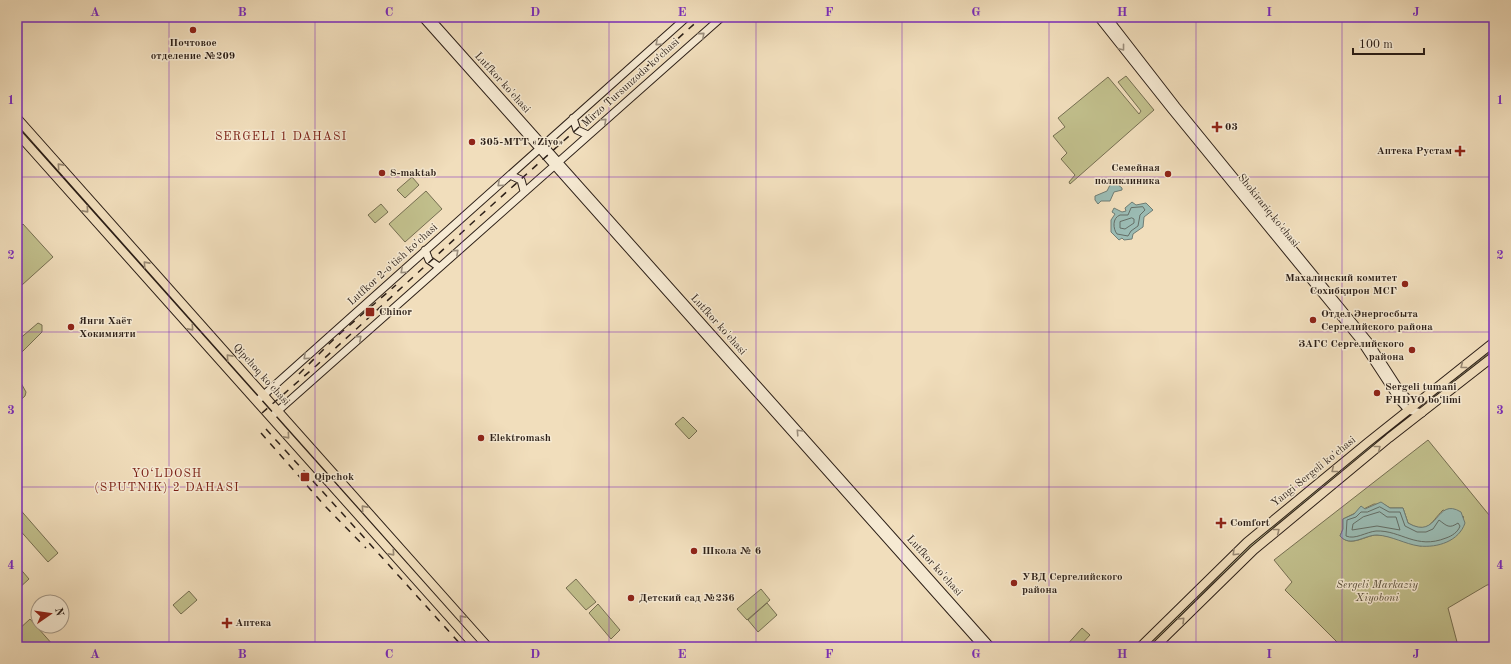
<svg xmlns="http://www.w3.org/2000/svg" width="1511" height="664" viewBox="0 0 1511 664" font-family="'Old Standard TT',serif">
  <rect width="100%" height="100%" fill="#f1debc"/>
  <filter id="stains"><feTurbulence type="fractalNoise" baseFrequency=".005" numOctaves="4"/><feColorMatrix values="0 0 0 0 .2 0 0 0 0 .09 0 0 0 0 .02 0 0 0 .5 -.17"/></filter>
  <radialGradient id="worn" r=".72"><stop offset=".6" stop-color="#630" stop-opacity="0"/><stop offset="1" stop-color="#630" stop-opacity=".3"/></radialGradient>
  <!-- green -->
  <path fill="#c1bf8c" stroke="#766f52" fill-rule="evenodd" d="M1126 76 1154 110 1070 184 1069 182 1075 175 1061 159 1067 153 1053 136 1065 127 1058 118 1108 77 1139 114 1141 111 1118 82Z
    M412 177 419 185 405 198 397 190Z
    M426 191 442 209 405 242 389 224Z
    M381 204 388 212 375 223 368 215Z
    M23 224 53 257 22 285 17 279V230Z
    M38 323 42 325V332L17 357V341Z
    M1494 349V352L1432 401 1430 399Z
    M17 376 26 392 25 396 17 403Z
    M683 417 697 431 689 439 675 424Z
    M1406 418 1408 420 1275 526 1213 583 1149 647H1145L1252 542 1316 488Z
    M1428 440 1494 521V584L1487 585 1448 608 1457 642 1435 647H1342L1285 590 1292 582 1274 560ZM1374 504 1385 505 1390 508H1403L1408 523C1428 535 1430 523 1443 510L1464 517 1421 546C1407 543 1389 534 1375 535 1363 537 1350 547 1340 536L1343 529V519Z
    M17 506 58 553 48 562 17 527Z
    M17 565 29 579 17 590Z
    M576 579 596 602 586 610 566 588Z
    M761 589 770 600 747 620 737 609Z
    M189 591 197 600 181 614 173 605Z
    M767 603 777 615 758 632 748 620Z
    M598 604 620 630 611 639 589 613Z
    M30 619 53 645 51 647H17V631Z
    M1082 628 1090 635 1079 647H1065Z"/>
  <!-- water -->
  <path fill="#9bbcb4" stroke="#6f7d75" d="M1111 183 1117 184 1122 188V190L1114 192 1110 201H1101L1098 204 1095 200V196L1107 191Z
    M1132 202 1136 205 1146 203 1153 210 1144 217 1143 227 1133 234 1132 239 1124 240 1122 238 1119 240 1111 232V220L1115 214 1112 212 1114 208 1122 212 1126 211 1125 208Z
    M1381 502 1390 508H1403L1408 523C1439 541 1435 496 1461 512L1465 523C1459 541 1438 548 1419 546 1405 544 1392 536 1377 535 1364 535 1351 548 1340 536L1343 529V519L1354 514 1361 506 1365 509Z"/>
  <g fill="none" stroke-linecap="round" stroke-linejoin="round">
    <!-- shore -->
    <path stroke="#646e66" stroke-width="1" d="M1143 207 1145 210 1140 215 1138 226 1131 231 1128 236 1117 234C1113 229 1112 218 1120 215 1123 215 1125 215 1128 215L1131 208Z
      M1132 218 1134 219V223L1125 229 1120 228V222Z
      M1380 507 1389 512H1400L1405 526 1417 532H1426L1433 529 1439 520C1447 526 1449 529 1458 523L1460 526C1458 532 1452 536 1446 538 1416 550 1401 530 1376 531 1366 532 1355 540 1346 536L1347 520 1356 517 1361 512H1367Z
      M1380 512 1387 517H1396L1400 530 1377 526 1352 530 1353 524 1363 517Z"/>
    <defs>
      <path id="secondary" d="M422 17 983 647
        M429 17 991 647
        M1098 17 1171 109 1360 340 1400 401 1408 410 1422 413
        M1107 17 1176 106 1368 341 1401 392 1414 405
        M573 118 577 130 588 135
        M510 175 521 180 524 191
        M425 250 429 260 439 267
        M257 401 687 17
        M271 417 722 17"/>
      <path id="primary" d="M17 118 488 647
        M17 133 476 647
        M1140 647 1247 542 1367 443 1494 342
        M1155 647 1254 550 1389 438 1494 356"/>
    </defs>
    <!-- secondary casing -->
    <use href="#secondary" stroke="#2c1f17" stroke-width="9"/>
    <!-- primary casing -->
    <use href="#primary" stroke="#2c1f17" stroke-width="10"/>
    <!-- secondary -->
    <use href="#secondary" stroke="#f6ead3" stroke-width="7"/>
    <!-- primary -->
    <use href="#primary" stroke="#f1debc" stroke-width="8"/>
    <!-- rail -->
    <path stroke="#2c1f17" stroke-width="1.5" stroke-dasharray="7 7" stroke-linecap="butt" d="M299 374 336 337 396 285
      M262 413 317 365 482 214 702 17
      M266 429 463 647
      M261 433 325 506 366 548"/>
  </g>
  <!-- one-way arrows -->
  <defs><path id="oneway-chevron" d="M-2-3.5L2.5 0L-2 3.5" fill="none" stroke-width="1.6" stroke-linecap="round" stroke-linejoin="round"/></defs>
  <g stroke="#9b8f7e">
    <use href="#oneway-chevron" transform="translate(702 35) rotate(-41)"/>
    <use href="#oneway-chevron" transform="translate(658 43) rotate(138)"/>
    <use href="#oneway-chevron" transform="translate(1122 48) rotate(52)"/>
    <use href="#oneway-chevron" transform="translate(604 121) rotate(-42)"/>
    <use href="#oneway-chevron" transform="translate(500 184) rotate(138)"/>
    <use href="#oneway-chevron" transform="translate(456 252) rotate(-42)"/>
    <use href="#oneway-chevron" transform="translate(403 271) rotate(138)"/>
    <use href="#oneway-chevron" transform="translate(359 338) rotate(-42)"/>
    <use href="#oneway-chevron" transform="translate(306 357) rotate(138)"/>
    <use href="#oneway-chevron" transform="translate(799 432) rotate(-133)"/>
  </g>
  <g stroke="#988872">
    <use href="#oneway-chevron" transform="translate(60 166) rotate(-132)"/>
    <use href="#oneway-chevron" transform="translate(86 210) rotate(48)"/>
    <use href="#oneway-chevron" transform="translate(146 264) rotate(-132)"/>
    <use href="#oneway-chevron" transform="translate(191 328) rotate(48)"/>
    <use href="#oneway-chevron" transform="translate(229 357) rotate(-132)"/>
    <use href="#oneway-chevron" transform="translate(1463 366) rotate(142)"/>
    <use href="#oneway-chevron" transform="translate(287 436) rotate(49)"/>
    <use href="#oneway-chevron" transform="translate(1378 448) rotate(-39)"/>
    <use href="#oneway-chevron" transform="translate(1334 470) rotate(141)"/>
    <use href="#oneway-chevron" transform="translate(364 508) rotate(-132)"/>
    <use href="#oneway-chevron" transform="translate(1277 531) rotate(-39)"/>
    <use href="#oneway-chevron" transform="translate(392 553) rotate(48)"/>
    <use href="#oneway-chevron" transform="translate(1235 553) rotate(135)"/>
    <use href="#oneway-chevron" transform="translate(462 618) rotate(-132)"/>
    <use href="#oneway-chevron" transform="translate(1182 620) rotate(-45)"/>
  </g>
  <!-- grid -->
  <path fill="none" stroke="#7b2cbf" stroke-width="1" stroke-opacity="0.55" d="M169 17V647M315 17V647M462 17V647M609 17V647M756 17V647M902 17V647M1049 17V647M1196 17V647M1342 17V647M17 177H1494M17 332H1494M17 487H1494"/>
  <!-- markers -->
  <g fill="#8f2418" stroke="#f6ead3" stroke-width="1.5">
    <circle cx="193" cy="30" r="4"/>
    <path d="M1215 121h4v4h4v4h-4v4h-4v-4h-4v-4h4z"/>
    <circle cx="472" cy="142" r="4"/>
    <path d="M1458 145h4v4h4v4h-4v4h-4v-4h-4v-4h4z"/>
    <circle cx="382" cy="173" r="4"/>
    <circle cx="1168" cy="174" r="4"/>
    <circle cx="1405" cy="284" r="4"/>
    <rect x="365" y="307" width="10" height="10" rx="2"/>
    <circle cx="1313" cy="320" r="4"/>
    <circle cx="71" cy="327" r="4"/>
    <circle cx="1412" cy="350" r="4"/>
    <circle cx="1377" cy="393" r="4"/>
    <circle cx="481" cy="438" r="4"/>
    <rect x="300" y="472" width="10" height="10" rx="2"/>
    <path d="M1219 517h4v4h4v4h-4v4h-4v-4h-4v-4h4z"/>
    <circle cx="694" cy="551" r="4"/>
    <circle cx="1014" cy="583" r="4"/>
    <circle cx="631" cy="598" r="4"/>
    <path d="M225 617h4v4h4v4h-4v4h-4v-4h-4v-4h4z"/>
  </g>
  <g text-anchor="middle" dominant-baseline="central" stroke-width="3" stroke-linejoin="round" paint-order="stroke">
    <!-- poi labels -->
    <g font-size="11" font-weight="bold" fill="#2c1f17" stroke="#f6ead3" text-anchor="start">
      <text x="193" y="43" text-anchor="middle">Почтовое<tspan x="193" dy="13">отделение №209</tspan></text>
      <text x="1225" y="127">03</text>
      <text x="480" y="142">305-MTT «Ziyo»</text>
      <text x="1452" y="151" text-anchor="end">Аптека Рустам</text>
      <text x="1160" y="168" text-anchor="end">Семейная<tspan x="1160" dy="13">поликлиника</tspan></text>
      <text x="390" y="173">8-maktab</text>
      <text x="1397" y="278" text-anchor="end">Махалинский комитет<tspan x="1397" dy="13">Сохибқирон МСГ</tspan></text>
      <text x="379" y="312">Chinor</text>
      <text x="1321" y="314">Отдел Энергосбыта<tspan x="1321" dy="13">Сергелийского района</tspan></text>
      <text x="79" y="321">Янги Хаёт<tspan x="79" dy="13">Хокимияти</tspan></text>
      <text x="1404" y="344" text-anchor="end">ЗАГС Сергелийского<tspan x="1404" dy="13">района</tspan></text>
      <text x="1385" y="387">Sergeli tumani<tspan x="1385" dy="13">FHDYO boʻlimi</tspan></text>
      <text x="489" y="438">Elektromash</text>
      <text x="314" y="477">Qipchok</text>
      <text x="1230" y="523">Comfort</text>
      <text x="702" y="551">Школа № 6</text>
      <text x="1022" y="577">УВД Сергелийского<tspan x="1022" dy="13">района</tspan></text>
      <text x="639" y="598">Детский сад №236</text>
      <text x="235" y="623">Аптека</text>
    </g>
    <!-- street labels -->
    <g font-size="11" fill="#2c1f17" stroke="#f6ead3">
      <text transform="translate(502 83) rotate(48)">Lutfkor ko'chasi</text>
      <text transform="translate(631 83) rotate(-42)">Mirzo Tursunzoda koʻchasi</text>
      <text transform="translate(1268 211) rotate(51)">Shokirariq ko'chasi</text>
      <text transform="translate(393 265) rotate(-42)">Lutfkor 2-o'tish ko'chasi</text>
      <text transform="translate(718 325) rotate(48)">Lutfkor ko'chasi</text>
      <text transform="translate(261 375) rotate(48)">Qipchoq ko'chasi</text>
      <text transform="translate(1314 472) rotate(-39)">Yangi Sergeli ko'chasi</text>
      <text transform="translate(934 566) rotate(48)">Lutfkor ko'chasi</text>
    </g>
    <!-- park labels -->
    <g font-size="11" font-style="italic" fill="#594f3a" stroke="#f6ead3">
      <text x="1377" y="585">Sergeli Markaziy<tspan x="1377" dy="13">Xiyoboni</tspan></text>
    </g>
    <!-- neighbourhood labels -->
    <g font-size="12" letter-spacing="1" fill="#7a1f14" stroke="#f6ead3">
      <text x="281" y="137">SERGELI 1 DAHASI</text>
      <text x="167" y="474">YO‘LDOSH<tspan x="167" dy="14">(SPUTNIK) 2 DAHASI</tspan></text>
    </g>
  </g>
  <!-- margin -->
  <rect width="1511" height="664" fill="none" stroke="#f1debc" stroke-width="44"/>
  <!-- north arrow -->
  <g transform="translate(50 614) rotate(77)"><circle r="19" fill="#f6ead3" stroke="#a59988"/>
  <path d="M0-3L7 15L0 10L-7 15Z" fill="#8f2418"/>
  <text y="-6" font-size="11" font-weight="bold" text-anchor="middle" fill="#2c1f17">N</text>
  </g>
  <!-- scale -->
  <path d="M1353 48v6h71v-6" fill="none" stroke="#2c1f17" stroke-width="2"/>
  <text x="1359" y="48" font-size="12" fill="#2c1f17" stroke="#f6ead3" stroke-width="3" paint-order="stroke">100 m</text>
  <rect x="22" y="22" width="1467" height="620" fill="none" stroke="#7b2cbf" stroke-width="1.5"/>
  <g font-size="13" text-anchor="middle" font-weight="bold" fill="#7b2cbf">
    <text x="95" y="16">A</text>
    <text x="242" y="16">B</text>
    <text x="389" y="16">C</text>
    <text x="535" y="16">D</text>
    <text x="682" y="16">E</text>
    <text x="829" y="16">F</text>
    <text x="976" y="16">G</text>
    <text x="1122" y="16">H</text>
    <text x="1269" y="16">I</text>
    <text x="1416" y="16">J</text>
    <text x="11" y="104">1</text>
    <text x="1500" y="104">1</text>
    <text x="11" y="259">2</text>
    <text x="1500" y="259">2</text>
    <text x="11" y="414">3</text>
    <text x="1500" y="414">3</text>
    <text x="11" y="569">4</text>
    <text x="1500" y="569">4</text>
    <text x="95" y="658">A</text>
    <text x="242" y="658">B</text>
    <text x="389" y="658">C</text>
    <text x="535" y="658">D</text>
    <text x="682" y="658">E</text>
    <text x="829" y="658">F</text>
    <text x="976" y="658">G</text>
    <text x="1122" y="658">H</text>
    <text x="1269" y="658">I</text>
    <text x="1416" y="658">J</text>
  </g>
  <rect width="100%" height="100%" filter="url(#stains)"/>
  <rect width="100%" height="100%" fill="url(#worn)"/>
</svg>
